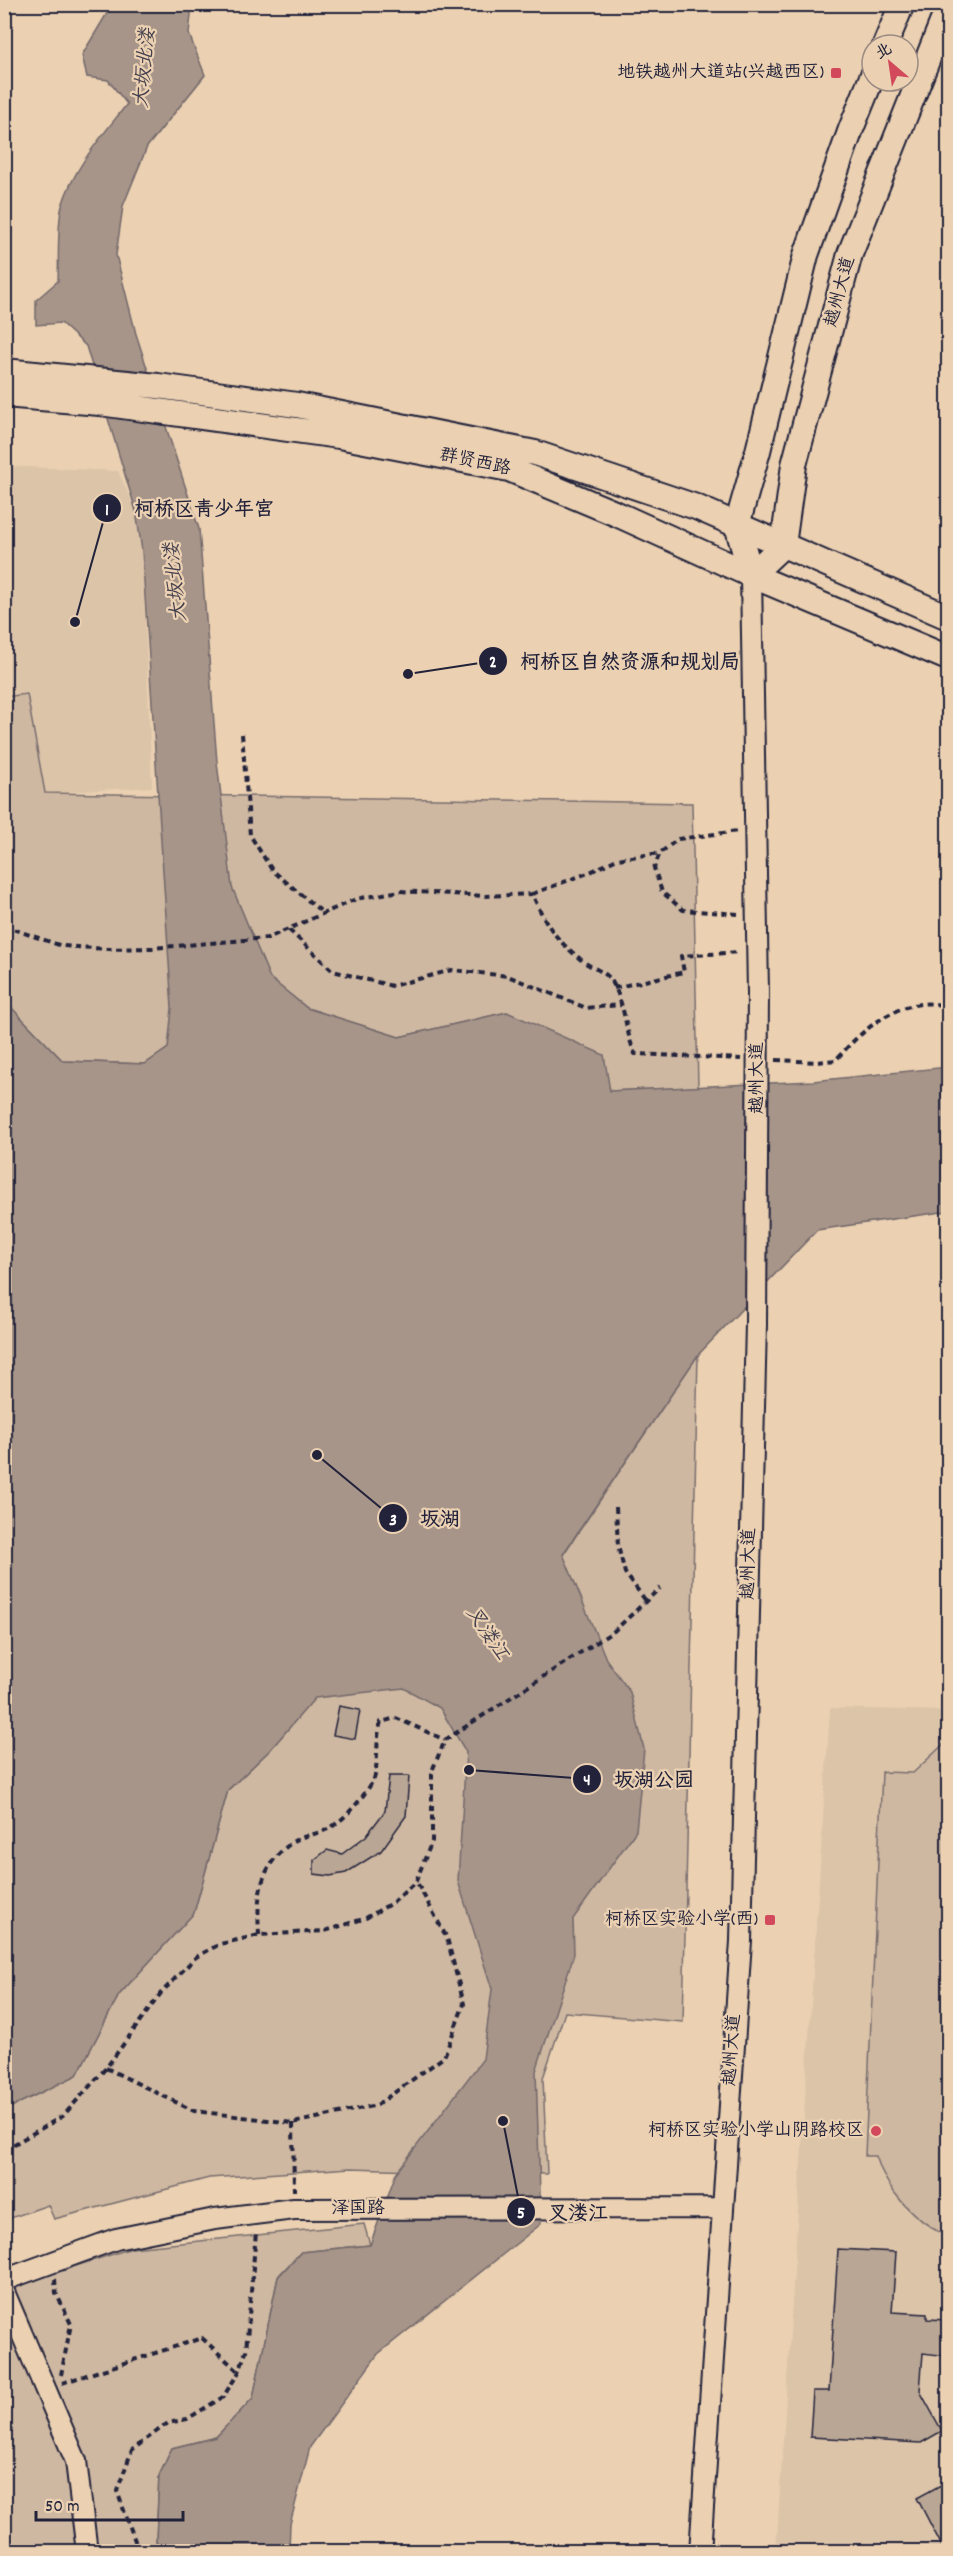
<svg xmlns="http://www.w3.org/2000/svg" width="953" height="2556" viewBox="0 0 953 2556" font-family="Dekko,'LXGW WenKai TC',sans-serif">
  <rect width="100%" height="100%" fill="#ebd1b2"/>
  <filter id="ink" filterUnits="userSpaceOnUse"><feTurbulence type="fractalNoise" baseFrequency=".0167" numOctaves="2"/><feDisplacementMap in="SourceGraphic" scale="12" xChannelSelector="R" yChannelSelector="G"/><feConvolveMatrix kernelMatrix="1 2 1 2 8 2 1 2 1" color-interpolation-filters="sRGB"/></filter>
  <g filter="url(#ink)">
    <!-- built -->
    <path fill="#dcc4a9" d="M5 466 118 471 136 511 142 551 152 787 45 793 27 694 5 697Z
      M830 1708 948 1711V2551L776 2552Z"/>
    <!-- green -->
    <path fill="#ceb8a1" stroke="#786d6e" stroke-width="1.5" d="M27 694 45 793 692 803 698 1087 610 1091 507 1012 399 1037 307 1008 270 979 145 1064 63 1061 5 1001 4 697Z
      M698 1355 683 2022 565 2012 543 2078 547 2174 350 2168 209 2178 54 2219 48 2205 5 2220V2110L77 2075 119 1995 194 1913 228 1790 270 1750 315 1697 563 1555Z
      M948 1740V2237C914 2220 887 2192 876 2156H865L882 1772 913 1773Z
      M364 2224 370 2245 301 2252 278 2276 253 2398 216 2437 172 2448 159 2476 156 2541 164 2551 5 2552V2291L38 2278 132 2248Z"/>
    <!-- water -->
    <path fill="#a79589" stroke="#72676a" stroke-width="1.5" d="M112 5H192L189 34 205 75 147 147 123 206 116 255 136 334 199 529 217 762 232 887 270 978 307 1008 399 1037 507 1012 604 1055 610 1091 813 1081 948 1067V1211L817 1230 698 1355 563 1554 606 1659 630 1692 644 1749 636 1831 573 1919 574 1954 536 2071 541 2224 378 2354 310 2447 290 2524 289 2551H164L156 2541 159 2476 172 2448 216 2437 253 2398 278 2277 301 2252 370 2245 396 2173 483 2059 492 1989 458 1881 466 1752 440 1708 404 1688 315 1698 270 1750 228 1790 194 1913 119 1995 77 2075 5 2110V1001L63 1061 145 1064 168 1048 172 1008 142 551 136 511 86 346 61 323 36 325V300L58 281C59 260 57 224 62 206 73 168 103 135 127 104L108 80 87 77 82 55Z"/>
    <!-- building -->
    <path fill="#b9a694" stroke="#22223b" stroke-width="1.5" d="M339 1706 360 1710 355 1739 333 1735Z
      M389 1776H409L406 1816 381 1851 346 1873 330 1876 314 1874V1860L327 1850 342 1854 366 1836 385 1811Z
      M838 2249 896 2252 892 2312 927 2314V2319L948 2320V2356L923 2353 920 2391 942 2431 921 2443 810 2437 813 2391H829Z
      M948 2481V2552H945L917 2498Z"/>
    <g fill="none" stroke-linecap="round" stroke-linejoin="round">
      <defs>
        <path id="minor" d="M751 575 758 992
          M4 2280 116 2239 215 2219 294 2209 721 2208
          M4 2292 76 2461 87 2552
          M700 2552 741 1941 756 1324"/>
        <path id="major" d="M885 45 902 4
          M4 371 158 386 297 405 535 453 696 507 948 617
          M4 395 100 403 339 436 509 469 619 515 751 575 948 658
          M751 575 783 545 794 465 850 254 948 8
          M751 575 737 525 758 451 806 255 851 129 872 77"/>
      </defs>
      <!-- minor casing -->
      <use href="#minor" stroke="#22223b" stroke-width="24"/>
      <!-- major casing -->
      <use href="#major" stroke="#22223b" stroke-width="28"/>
      <!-- path -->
      <path stroke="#22223b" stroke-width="4" stroke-dasharray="6 4.5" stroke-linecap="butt" d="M242 734 250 835 272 870 323 913
        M532 894 588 873 617 859 660 853
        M738 914 683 910 662 892 654 868 660 853 678 839 738 831
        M4 926 62 946 108 949 152 948 268 938 356 899 400 891 485 896 532 894C548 928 555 939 584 962 592 968 606 972 611 980 625 1002 625 1031 635 1054L741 1059
        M289 930 333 971 392 986 452 970 508 976 586 1008 621 1005
        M614 988 684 972 681 956 739 952
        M776 1060 817 1062 836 1060C862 1029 905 992 948 1007
        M616 1507 618 1546 625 1573 646 1601
        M259 1935C257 1896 258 1866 294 1841 306 1834 322 1834 333 1826 349 1815 363 1797 373 1781 379 1769 375 1738 381 1722L396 1718 445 1740
        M106 2068 194 2111 293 2123 377 2105 444 2057 464 2004 447 1938 416 1881
        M293 2123 294 2191
        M4 2150 63 2116 106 2068 161 1993 196 1957 220 1944 259 1935 325 1931 366 1918 395 1901 416 1881 432 1841V1771L445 1740 614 1631 660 1588
        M55 2279 56 2293 71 2324 61 2375
        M62 2383 202 2338 239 2372
        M139 2552 117 2491 132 2450 168 2423 187 2419 223 2397 239 2372 246 2351 256 2232"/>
      <!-- minor -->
      <use href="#minor" stroke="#ebd1b2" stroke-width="20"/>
      <!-- major -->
      <use href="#major" stroke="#ebd1b2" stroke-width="24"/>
      <defs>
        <path id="minor-bridge" d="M756 1324 758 992"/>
      </defs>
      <!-- minor-bridge casing -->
      <use href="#minor-bridge" stroke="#22223b" stroke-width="24" stroke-linecap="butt"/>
      <!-- minor-bridge -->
      <use href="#minor-bridge" stroke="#ebd1b2" stroke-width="20"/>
    </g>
  </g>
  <!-- markers -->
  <g fill="#d1495b" stroke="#ebd1b2" stroke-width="2">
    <rect x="830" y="67" width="12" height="12" rx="3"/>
    <rect x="764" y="1914" width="12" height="12" rx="3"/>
    <circle cx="876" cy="2131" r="6"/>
  </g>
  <g text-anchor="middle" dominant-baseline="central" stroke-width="4.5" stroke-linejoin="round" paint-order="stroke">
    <!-- poi labels -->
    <g font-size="18" fill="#22223b" stroke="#ebd1b2" text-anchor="end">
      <text x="824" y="73">地铁越州大道站(兴越西区)</text>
      <text x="758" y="1920">柯桥区实验小学(西)</text>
      <text x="864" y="2131">柯桥区实验小学山阴路校区</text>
    </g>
    <!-- street labels -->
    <g font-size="18" fill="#22223b" stroke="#ebd1b2">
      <text transform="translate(841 292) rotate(-75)">越州大道</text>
      <text transform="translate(475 463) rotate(12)">群贤西路</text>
      <text transform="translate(758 1078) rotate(-90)">越州大道</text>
      <text transform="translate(750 1564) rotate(-89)">越州大道</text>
      <text transform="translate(733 2050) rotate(-86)">越州大道</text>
      <text x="358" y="2209">泽国路</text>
    </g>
    <!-- water labels -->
    <g font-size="20" font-style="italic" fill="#433f4e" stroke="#ebd1b2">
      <text transform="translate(146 68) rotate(-85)">大坂北溇</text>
      <text transform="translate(177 582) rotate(-96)">大坂北溇</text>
      <text transform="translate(486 1634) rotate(56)">叉溇江</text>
    </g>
  </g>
  <!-- callouts -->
  <path fill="none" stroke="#22223b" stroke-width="2" d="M75 622L107 508M408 674L493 661M317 1455L393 1518M469 1770L587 1779M503 2121L521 2212"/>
  <g fill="#22223b" stroke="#ebd1b2" stroke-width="2">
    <circle cx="75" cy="622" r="6"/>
    <circle cx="408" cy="674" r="6"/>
    <circle cx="317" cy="1455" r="6"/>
    <circle cx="469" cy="1770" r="6"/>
    <circle cx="503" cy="2121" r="6"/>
    <circle cx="107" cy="508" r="15"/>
    <circle cx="493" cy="661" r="15"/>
    <circle cx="393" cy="1518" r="15"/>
    <circle cx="587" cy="1779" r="15"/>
    <circle cx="521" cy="2212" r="15"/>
  </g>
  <g font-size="18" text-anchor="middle" font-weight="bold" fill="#fff">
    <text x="107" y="515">1</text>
    <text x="493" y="667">2</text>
    <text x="393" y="1525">3</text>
    <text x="587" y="1785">4</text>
    <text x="521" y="2218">5</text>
  </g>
  <g font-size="20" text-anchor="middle" font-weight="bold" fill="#22223b" stroke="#ebd1b2" stroke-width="4.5" stroke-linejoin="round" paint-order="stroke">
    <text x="204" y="515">柯桥区青少年宫</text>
    <text x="630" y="668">柯桥区自然资源和规划局</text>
    <text x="440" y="1525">坂湖</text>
    <text x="654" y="1786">坂湖公园</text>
    <text x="578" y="2219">叉溇江</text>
  </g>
  <!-- margin -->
  <rect width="953" height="2556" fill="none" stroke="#ebd1b2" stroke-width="24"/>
  <rect x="12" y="12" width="929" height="2532" fill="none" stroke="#22223b" stroke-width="2" filter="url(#ink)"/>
  <!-- north arrow -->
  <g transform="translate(890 63) rotate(331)"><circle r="28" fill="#ebd1b2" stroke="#9b8b82" stroke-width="1.5"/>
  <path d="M0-4.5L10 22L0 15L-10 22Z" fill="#d1495b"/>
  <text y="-9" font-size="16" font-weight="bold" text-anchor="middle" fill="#22223b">北</text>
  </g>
  <!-- scale -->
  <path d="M36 2511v9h147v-9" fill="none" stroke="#22223b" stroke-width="3"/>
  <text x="45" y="2511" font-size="18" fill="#22223b" stroke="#ebd1b2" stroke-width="4.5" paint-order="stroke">50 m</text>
</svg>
